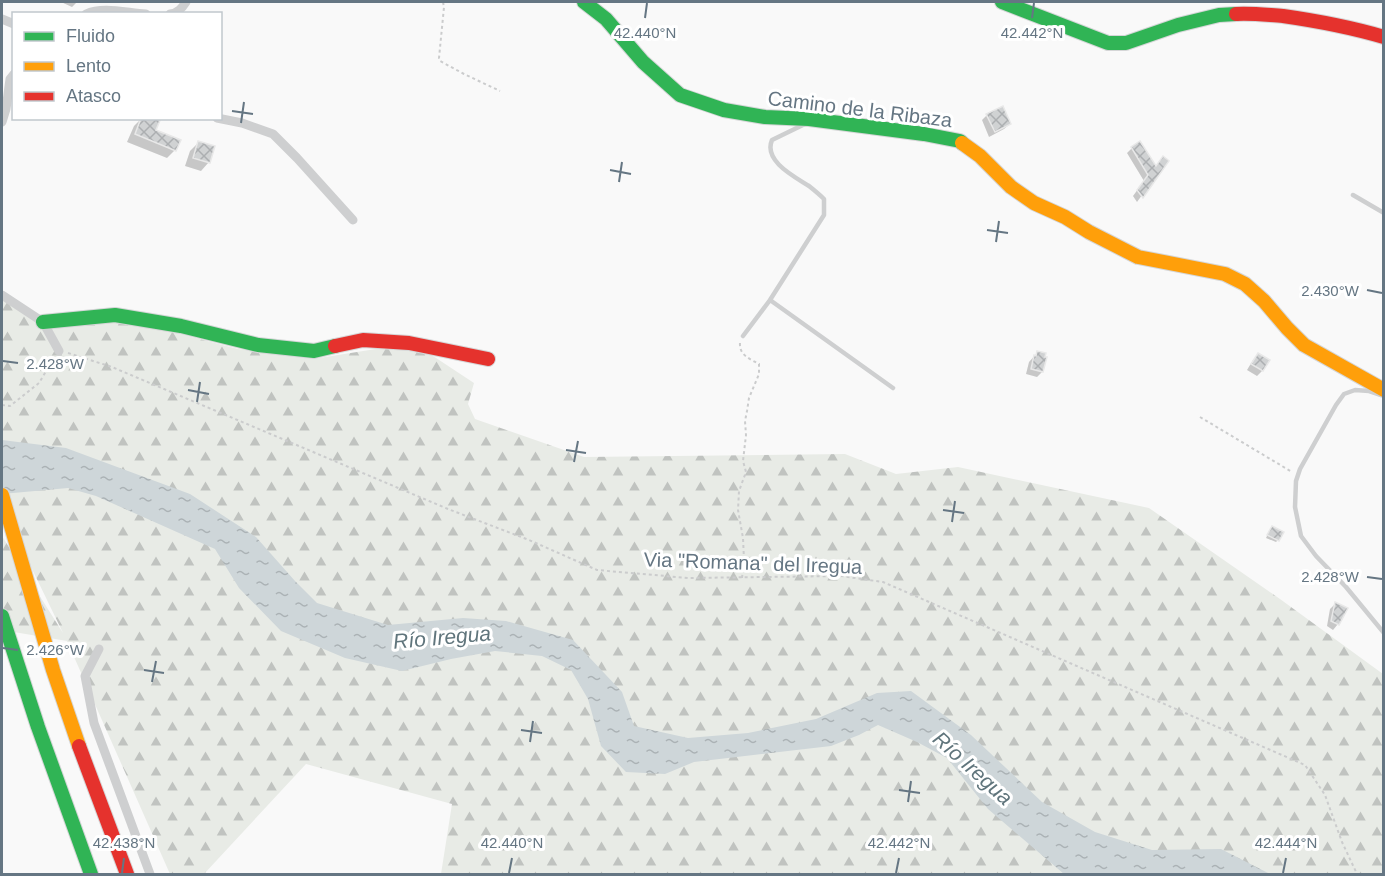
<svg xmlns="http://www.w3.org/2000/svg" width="1385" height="876" viewBox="0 0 1385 876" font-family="Arial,sans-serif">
  <defs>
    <pattern id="forest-firs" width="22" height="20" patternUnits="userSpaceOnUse" patternTransform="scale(1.5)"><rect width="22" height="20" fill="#e8ebe6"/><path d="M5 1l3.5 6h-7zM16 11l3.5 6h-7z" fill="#c0c3c0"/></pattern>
    <pattern id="water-ripples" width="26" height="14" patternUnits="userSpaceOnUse" patternTransform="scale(1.5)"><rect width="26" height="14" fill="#ced6d9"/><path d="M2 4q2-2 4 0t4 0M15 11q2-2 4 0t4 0" fill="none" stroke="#abb2b5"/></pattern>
    <pattern id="building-cross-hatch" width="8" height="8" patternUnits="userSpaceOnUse" patternTransform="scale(1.5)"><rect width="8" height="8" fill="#d0d2d3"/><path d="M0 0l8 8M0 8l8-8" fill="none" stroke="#acafb1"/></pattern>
  </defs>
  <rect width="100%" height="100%" fill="#f9f9f9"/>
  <!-- forest -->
  <path fill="url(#forest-firs)" d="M2 295 36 321 119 322 165 330 238 349 313 359 382 348 404 350 430 354 474 383 468 404 475 419 584 457 845 454 896 474 958 467 1149 508 1280 599 1383 674V874H441L452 804 306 764 204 874H170L67 641 2 630V536L63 633 2 507Z"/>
  <!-- water -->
  <path fill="url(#water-ripples)" d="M2 440 66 448 190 494 256 537 295 581 317 603 388 625 463 618 506 621 573 640 622 692 634 726 688 738 748 733 816 719 877 693 911 691 971 735 1042 802 1095 832 1152 850 1221 849 1270 874H1064L988 809 947 758 917 742 878 725 859 735 831 746 694 762 665 774 626 772 601 746 588 699 571 670 542 656 495 651 451 659 402 671 345 658 281 631 239 588 215 549 96 496 68 488 2 494Z"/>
  <!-- shadow -->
  <path fill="#0003" d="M61 2H77L72 7Z
    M987 115 1010 124 1004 129 989 137 982 120Z
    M142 118 175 150 167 158 127 142 134 126Z
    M198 143 209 162 201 171 185 166 190 151Z
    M1132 148 1155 167 1163 158 1167 161 1137 202 1133 196 1144 181 1127 153Z
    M1038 352 1042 372 1037 377 1026 374 1029 362Z
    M1258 355 1268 360 1262 371 1257 376 1247 370 1253 360Z
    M1270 530 1278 540 1276 542 1266 538Z
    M1335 604 1338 624 1333 630 1327 626 1330 609Z"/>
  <!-- building -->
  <path fill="url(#building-cross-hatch)" stroke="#e8e8e8" stroke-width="1.5" d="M1003 106 1011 124 995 132 986 114Z
    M141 118H161L156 130 181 140 176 151 135 134Z
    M198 141 215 146 210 163 193 158Z
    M1140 141 1156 166 1163 156 1169 161 1143 198 1137 190 1148 175 1131 147Z
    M1037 351 1046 353 1045 357H1047L1043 372 1031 369 1034 355 1036 356Z
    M1258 353 1270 360 1263 371 1251 364Z
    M1272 526 1284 532 1279 541 1267 535Z
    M1335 602 1348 608 1339 625 1331 621Z"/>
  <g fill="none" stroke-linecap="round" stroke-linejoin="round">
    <defs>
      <path id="fast" d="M584 2 606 19 643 62 680 95 724 110 765 117 809 119 924 134 960 141 962 143
        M1002 2 1108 43H1126L1178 25 1219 15 1236 14
        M43 322 115 315 181 326 258 345 314 351 335 346
        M2 616 38 727 91 874"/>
      <path id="slow" d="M962 143 980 156 1011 187 1034 203 1065 217 1089 232 1138 257 1225 274 1245 284 1264 301 1287 328 1304 345 1384 390
        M2 495 53 670 79 746"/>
      <path id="jam" d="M1236 14C1252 13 1267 15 1283 16 1318 21 1350 27 1384 37
        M335 346 363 340 409 343 488 359
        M79 746 127 874"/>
    </defs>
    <!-- fast casing -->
    <use href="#fast" stroke="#d5d6d7" stroke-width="16"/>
    <!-- slow casing -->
    <use href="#slow" stroke="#d5d6d7" stroke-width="16"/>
    <!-- jam casing -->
    <use href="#jam" stroke="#d5d6d7" stroke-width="16"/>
    <!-- path -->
    <path stroke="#cbcccd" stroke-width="2" stroke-dasharray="3 3" stroke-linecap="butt" d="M443 2 444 7 439 58 440 61 464 74 500 91
      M740 343C739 355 750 359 759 364V374L749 398 747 411 745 421 746 435 743 461 746 472 739 491 738 510 743 538 744 560 742 578
      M68 353 112 367 448 509 529 540 597 570 688 578 841 576 883 582 1305 765 1325 795 1342 842 1357 874
      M2 405 10 406 39 383 54 358
      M1200 417 1292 472"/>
    <!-- lane -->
    <path stroke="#cecfd0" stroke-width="4.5" d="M807 123 772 140C763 161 795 177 809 186 814 190 819 194 824 199V215L770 300 893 388
      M1353 195 1384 213
      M743 336 770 300
      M1381 395 1369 391 1355 390 1344 394 1336 405 1300 469 1296 481 1295 507 1301 536 1316 556 1346 587 1384 633"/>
    <!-- street -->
    <path stroke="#cecfd0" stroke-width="9" d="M86 14C103 6 127 13 146 14
      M170 14C178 13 182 8 186 2
      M2 19 14 24
      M217 118 242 123 273 134 297 158 353 220
      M2 122 6 109 10 79 14 74
      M2 295 43 322 59 351
      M99 649 85 676 94 723 150 874"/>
    <!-- fast -->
    <use href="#fast" stroke="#30b455" stroke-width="14"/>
    <!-- slow -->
    <use href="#slow" stroke="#ff9f0a" stroke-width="14"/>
    <!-- jam -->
    <use href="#jam" stroke="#e5322d" stroke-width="14"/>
  </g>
  <!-- ticks -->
  <path fill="none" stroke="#657683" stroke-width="2" d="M645 18 647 3M1032 18 1034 3M232 111 253 114M241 123 244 102M610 170 631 174M619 182 622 162M987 230 1008 233M996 242 999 221M1367 290 1382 293M3 361 18 363M188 390 209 394M197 402 200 382M566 450 586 453M574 462 578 441M943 510 964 513M952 522 955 501M1367 577 1382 579M3 648 18 650M144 670 164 673M152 682 156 661M521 730 542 733M530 742 533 721M899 790 920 793M908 802 911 781M122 873 124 858M509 873 512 858M896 873 899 858M1283 873 1286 858"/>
  <g text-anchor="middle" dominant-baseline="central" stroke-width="6" stroke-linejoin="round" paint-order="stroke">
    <!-- street labels -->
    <g font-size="20" fill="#657683" stroke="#fff">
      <text transform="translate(860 109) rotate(7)">Camino de la Ribaza</text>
      <text transform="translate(753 563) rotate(2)">Via "Romana" del Iregua</text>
    </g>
    <!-- water labels -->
    <g font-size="21" font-style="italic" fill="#60757c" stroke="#fff">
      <text transform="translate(442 637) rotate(-5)">Río Iregua</text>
      <text transform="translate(973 768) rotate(42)">Río Iregua</text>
    </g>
  </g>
  <g font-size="15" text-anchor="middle" fill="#657683" stroke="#fff" stroke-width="6" stroke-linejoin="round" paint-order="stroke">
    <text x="645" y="38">42.440°N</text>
    <text x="1032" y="38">42.442°N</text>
    <text x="1330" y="296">2.430°W</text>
    <text x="55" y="369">2.428°W</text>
    <text x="1330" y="582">2.428°W</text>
    <text x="55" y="655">2.426°W</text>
    <text x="124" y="848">42.438°N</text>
    <text x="512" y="848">42.440°N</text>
    <text x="899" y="848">42.442°N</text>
    <text x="1286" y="848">42.444°N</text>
  </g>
  <!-- border -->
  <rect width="1385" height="876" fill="none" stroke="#657683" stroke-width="6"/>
  <!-- legend -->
  <rect x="12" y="12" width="210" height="108" fill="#ffffff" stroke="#c1c8cd" stroke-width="1.5"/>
  <rect x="24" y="32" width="30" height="9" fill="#30b455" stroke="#c1c8cd" stroke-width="1.5"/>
  <text x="66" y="42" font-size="18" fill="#657683">Fluido</text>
  <rect x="24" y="62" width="30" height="9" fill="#ff9f0a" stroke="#c1c8cd" stroke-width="1.5"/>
  <text x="66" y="72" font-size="18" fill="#657683">Lento</text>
  <rect x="24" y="92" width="30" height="9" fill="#e5322d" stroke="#c1c8cd" stroke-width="1.5"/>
  <text x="66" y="102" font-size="18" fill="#657683">Atasco</text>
</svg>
